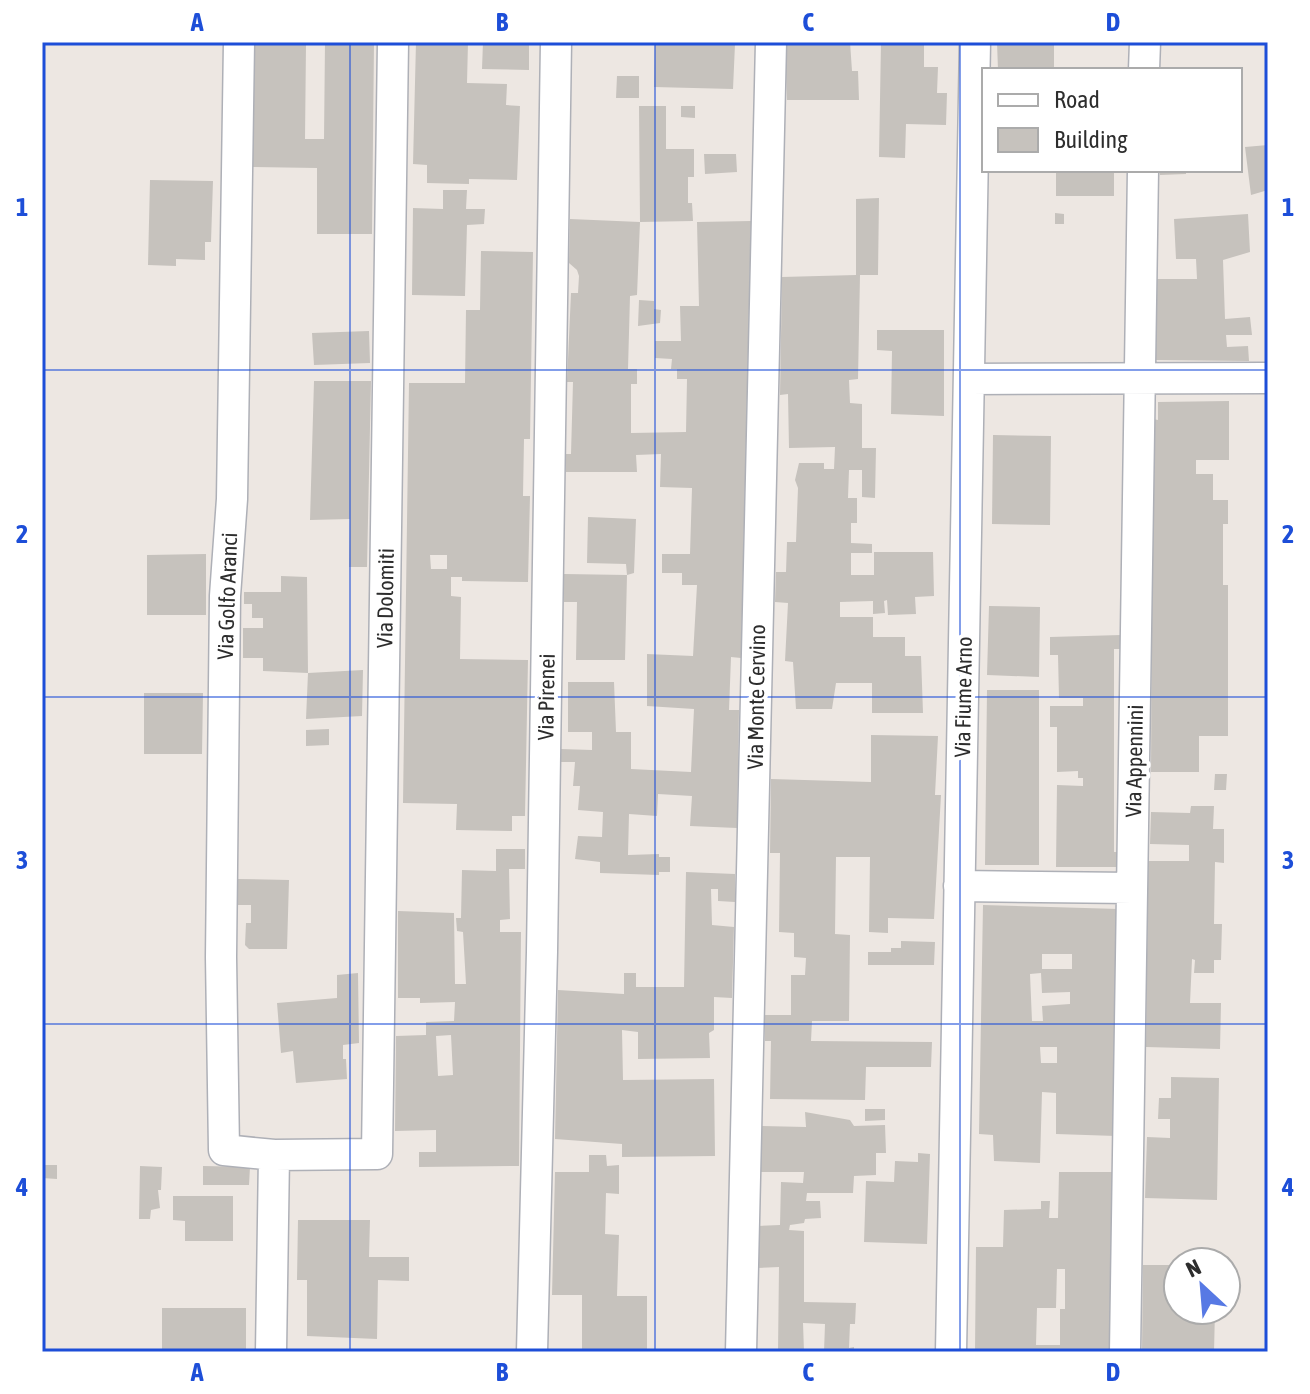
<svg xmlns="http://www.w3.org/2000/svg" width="1310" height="1394" viewBox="0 0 1310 1394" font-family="'Asap Condensed',sans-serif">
  <rect width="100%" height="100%" fill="#ede7e2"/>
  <!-- building -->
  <path fill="#c6c2bd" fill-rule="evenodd" d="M325 42H374L372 234H317V168L252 167 254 44H306L305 139H324Z
    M416 42H468L467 83 507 84 506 105 520 106 517 180 469 179V184L427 183V165L413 164Z
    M483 42H529V70L482 69Z
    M655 42 735 44 733 89 654 87Z
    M785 42H850L852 71H858L859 100H787Z
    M881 42H924V67H938L937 93H947L946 125 906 124 905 158 879 157Z
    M997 42H1054V70H998Z
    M617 76H639V98H616Z
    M639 106H666V149H694V177H688V203H692L693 221 640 222 637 295 630 296 628 369H637V384H631V433L686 432 687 379H677V369H671L672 359 655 358V341H681L680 306H699L697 222 751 221 741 658 731 657 729 710H739L737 828 690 826 692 796 658 794 657 816 629 814 628 855 659 854V857H670V872H659V875L600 873V862L575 859 578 836 602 837 603 812 578 810 580 786H573L575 762H560V749L592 750V732H568V682H614L616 732H631V769L691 772 694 709 647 706V654L693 656 697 585H682V573H662V554H690L692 488 660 487 661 454 636 455 637 472H566V454H571L573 382H567L571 293H578L579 276 577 270 569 263 570 219 640 222Z
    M681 106H695V118L681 117Z
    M1268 145V190L1251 195 1245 147Z
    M704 154H736L737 172 705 174Z
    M1056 170H1114V196H1056Z
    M1159 170H1186V174L1160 175Z
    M150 180 213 181 211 242H205V260L176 259V266L148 265Z
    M443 190H467L466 209H485L484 224 467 225 465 296 412 295 413 208 443 209Z
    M879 198 878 275H860L858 379 849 380 850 403 862 404V448H876L875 498 862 497V470H849L848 498H857V523H851V543L872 544V553H851V575H874V552H933L934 596 915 597 916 614 888 615 887 600 884 601 885 613 873 614V601L840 602V617H873V637H905V656H921L923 713H872V683H836L832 709H796L793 662 785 661 788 603 775 602 776 572H786L787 542H796L798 488 795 480 799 463H824V469H834L835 447 789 448 788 394 780 395 782 277 856 275V199Z
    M1055 213 1064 214V224H1055Z
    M1248 214 1250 252 1223 260 1225 319 1250 317 1252 335H1226L1227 347 1248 346 1249 361 1155 360V279H1197L1196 259H1176L1174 219Z
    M481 251 533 252 530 439H524L523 496H530L528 582 462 581V577H451V596L461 597 460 659 528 660 525 816H512V831L456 830 457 804 403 803 409 383H465L466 310H480ZM430 555H447V569H431Z
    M639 300 654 301V309L661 310 660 323 638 326Z
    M877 330H944V416L891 414 892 351 877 350Z
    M369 331 370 363 314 365 312 333Z
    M314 381H371L367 567H349L350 519 310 520Z
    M1229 401V460H1196V474H1213V500H1228V524H1223V585H1228V736H1199V772H1151L1153 419 1158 420V402Z
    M993 435 1051 436 1050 525 992 524Z
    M588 517 636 519 634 573 627 575 626 564 587 563Z
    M206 554V615H147V555Z
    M564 574 627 575 625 660H576L577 602H564Z
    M281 576 307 577 308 673 363 670 362 716 306 719 308 673 263 671V658H243V628H263V618H252V604H244V592H281Z
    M989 606 1040 607 1039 677 987 675Z
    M1121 635V649H1114V852H1120V867H1056L1057 785 1083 786V778H1078V771L1057 772V727H1050V706H1083V698H1059L1058 655H1050V637Z
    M987 690H1039V865H985Z
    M144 693H203L202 754H144Z
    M329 729V745L306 746V730Z
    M871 735 938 736 935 795H941L934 919 888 918V933L869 932 870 857H836L835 934 850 935 849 1021H812L811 1041 932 1042 931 1067H866L865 1100 770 1099 771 1041H765V1015H791V975H805L806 958 794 957V933L779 932 780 853H770L771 779 871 782Z
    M1215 774H1227L1226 790H1214Z
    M1191 806H1214L1213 829H1224V863L1215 862 1214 924H1222L1221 960H1214V973H1194L1195 960 1192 959 1190 1003H1221L1220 1049 1146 1047 1148 861H1189V845L1150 844 1151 812 1190 813Z
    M496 849H525V869H509L510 919 500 920V932H521L519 1166 419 1167V1152H436V1130L395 1131 396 1036 426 1035V1022L454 1021 455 1002 420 1003V998H398V911L454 913 455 984H466L463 932 457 931 456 918H461L462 870 496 871ZM451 1035 453 1075 438 1076 436 1036Z
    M686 872 735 874V902L718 901V889H711L712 925 734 927 732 998 714 997V1030L709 1033 710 1058 638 1059V1032L622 1030 623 1080 714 1079 715 1156 622 1157V1144L555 1139 558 990 624 994V973H636V987H684Z
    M237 879 289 880 287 949H249L245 945 246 923H251V905H238Z
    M983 905 1119 909 1116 1136 1056 1134V1093L1042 1092 1040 1163 994 1161 993 1135 979 1134ZM1042 954H1072V969H1042ZM1041 973 1042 993 1070 992V1004L1042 1006 1043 1021H1032L1030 974ZM1040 1047H1057V1063H1041Z
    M901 941 935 942 934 965H868V952H891V948H901Z
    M358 973 359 1043 343 1045V1059H346L347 1079 296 1083 293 1051 281 1053 277 1003 337 998V975Z
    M1171 1077 1219 1078 1217 1200 1145 1198 1147 1137 1170 1138V1119H1158L1159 1098H1171Z
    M865 1109H885V1120L865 1121Z
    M805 1112 850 1120 854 1126 885 1125 886 1153H876V1175L854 1176 853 1193H807L806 1201H820L821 1218 805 1219 804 1223 790 1225 789 1230 804 1231V1302L856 1303 855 1324H850L849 1348 854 1347V1352H824L825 1324 803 1323 804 1352H778L779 1267 757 1268V1226L780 1225 781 1182 803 1183 804 1172H760L761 1126 806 1127Z
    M918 1153 930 1154 927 1244 864 1242 866 1181 894 1182 895 1161 918 1162Z
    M589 1155H606L607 1166 619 1165V1194L606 1193 605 1234 619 1235 617 1296H647V1352H582V1295H552L555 1172H589Z
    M42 1165H57V1179L42 1178Z
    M140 1166 162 1167 161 1190H158L160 1208 151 1210 150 1219H139Z
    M203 1166 250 1167 249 1185H203Z
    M1059 1172H1116L1114 1352H975L976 1247H1003L1004 1210 1041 1209V1201H1050L1049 1218H1058ZM1057 1269H1065V1309H1060V1345H1036L1037 1308H1056Z
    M173 1196H233V1241H185V1221L173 1220Z
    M298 1220H370L369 1257H409V1281L378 1280 377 1339 307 1336V1280H297Z
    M1143 1265H1178V1310H1215L1214 1352H1142Z
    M162 1308H246V1352H162Z"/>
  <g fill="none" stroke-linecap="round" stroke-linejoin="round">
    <defs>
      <path id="street" d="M239 42 232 499 225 596 221 957 224 1150 274 1155 377 1154 393 42
        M1144 70 1145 42
        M969 379 1268 378
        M959 886 1132 888
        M271 1352 274 1155
        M532 1352 542 952 556 42
        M741 1352 771 42
        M951 1352 975 42
        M1125 1352 1143 170"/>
    </defs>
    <!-- street casing -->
    <use href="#street" stroke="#aeb0b7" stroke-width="33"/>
    <!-- street -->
    <use href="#street" stroke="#fff" stroke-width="30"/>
  </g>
  <!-- grid -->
  <path fill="none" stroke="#1d4ed8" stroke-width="2" stroke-opacity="0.55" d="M350 42V1352M655 42V1352M960 42V1352M42 370H1268M42 697H1268M42 1024H1268"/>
  <g text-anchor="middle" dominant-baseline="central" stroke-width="8" stroke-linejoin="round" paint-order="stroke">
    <!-- street labels -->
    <g font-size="22" fill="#2d2d2d" stroke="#fff">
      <text transform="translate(227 596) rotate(-88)">Via Golfo Aranci</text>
      <text transform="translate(385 598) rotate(-89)">Via Dolomiti</text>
      <text transform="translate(546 697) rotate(-89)">Via Pirenei</text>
      <text transform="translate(756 697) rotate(-89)">Via Monte Cervino</text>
      <text transform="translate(963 697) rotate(-89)">Via Fiume Arno</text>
      <text transform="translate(1134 761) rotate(-89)">Via Appennini</text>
    </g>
  </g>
  <!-- border -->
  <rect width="1310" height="1394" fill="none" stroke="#ffffff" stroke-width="88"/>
  <!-- legend -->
  <rect x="982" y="68" width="260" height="104" fill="#ffffff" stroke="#ababab" stroke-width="2"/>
  <rect x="998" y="94" width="40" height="12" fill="#ffffff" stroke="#ababab" stroke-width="2"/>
  <text x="1054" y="108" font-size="24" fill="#2d2d2d">Road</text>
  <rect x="998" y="128" width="40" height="24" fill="#c6c2bd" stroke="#ababab" stroke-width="2"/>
  <text x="1054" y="148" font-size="24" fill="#2d2d2d">Building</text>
  <!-- north arrow -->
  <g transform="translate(1202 1286) rotate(334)"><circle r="38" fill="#ffffff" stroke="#ababab" stroke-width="2"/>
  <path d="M0-6L14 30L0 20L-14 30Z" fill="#5779e4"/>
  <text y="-12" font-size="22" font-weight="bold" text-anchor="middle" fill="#2d2d2d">N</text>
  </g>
  <rect x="44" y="44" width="1222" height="1306" fill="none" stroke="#1d4ed8" stroke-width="3"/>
  <g font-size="26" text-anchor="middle" font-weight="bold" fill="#1d4ed8">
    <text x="197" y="31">A</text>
    <text x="502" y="31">B</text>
    <text x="808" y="31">C</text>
    <text x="1113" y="31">D</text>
    <text x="22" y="216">1</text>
    <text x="1288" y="216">1</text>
    <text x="22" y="543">2</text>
    <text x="1288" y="543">2</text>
    <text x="22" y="869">3</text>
    <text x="1288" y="869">3</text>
    <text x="22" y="1196">4</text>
    <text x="1288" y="1196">4</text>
    <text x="197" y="1381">A</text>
    <text x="502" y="1381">B</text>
    <text x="808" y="1381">C</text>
    <text x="1113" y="1381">D</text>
  </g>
</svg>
